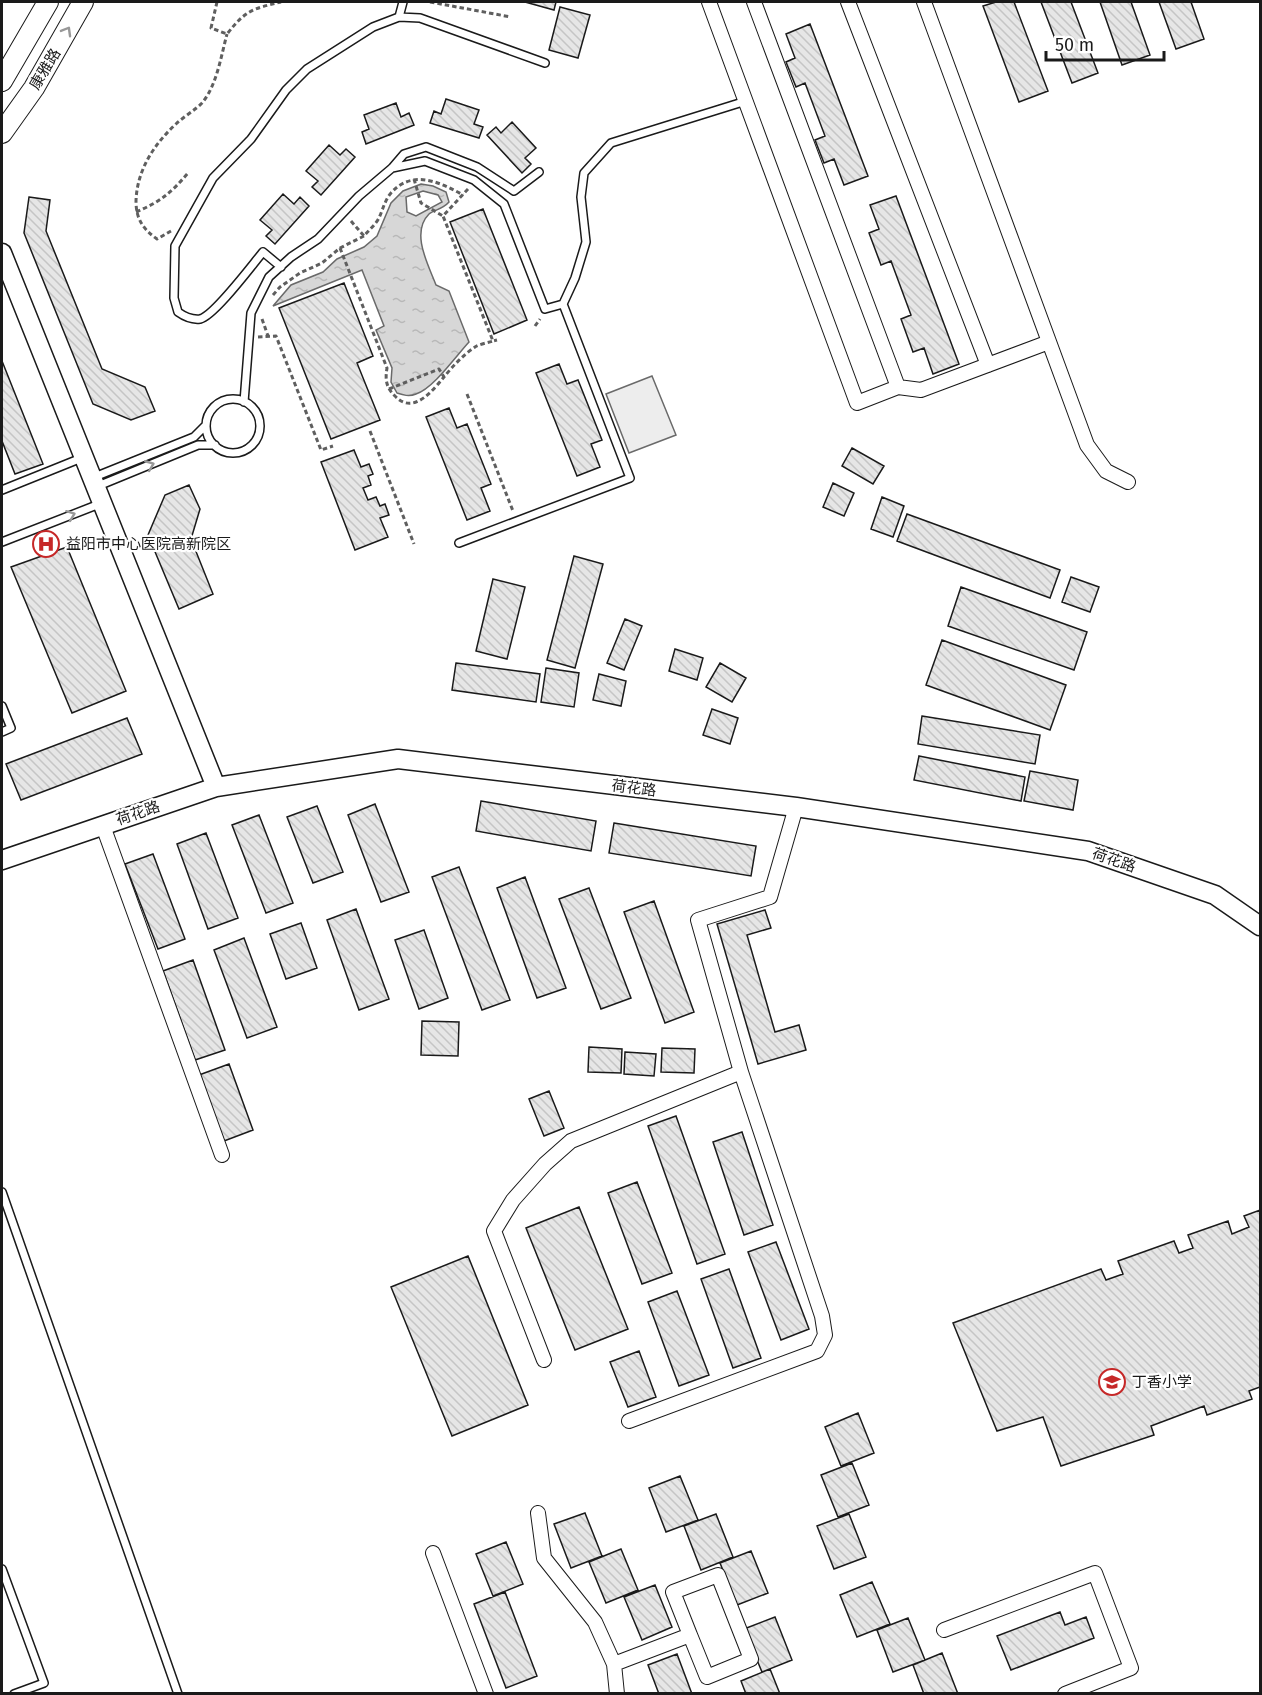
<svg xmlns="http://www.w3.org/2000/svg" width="1262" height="1695" viewBox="0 0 1262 1695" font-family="'Fira Sans','Noto Sans SC',sans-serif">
  <defs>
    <pattern id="water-ripples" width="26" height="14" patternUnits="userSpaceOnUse" patternTransform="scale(1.5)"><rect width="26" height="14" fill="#d7d7d7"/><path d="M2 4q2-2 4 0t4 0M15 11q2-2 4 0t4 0" fill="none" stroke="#b8b8b8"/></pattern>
    <pattern id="building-back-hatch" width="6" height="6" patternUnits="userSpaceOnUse" patternTransform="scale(1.5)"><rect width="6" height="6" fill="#e6e6e6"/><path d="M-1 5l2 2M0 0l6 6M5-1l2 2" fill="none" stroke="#c5c5c5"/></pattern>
  </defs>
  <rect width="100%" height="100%" fill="#fff"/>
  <!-- built -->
  <path fill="#ededed" stroke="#6a6a6a" stroke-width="1.5" d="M652 376 676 435 629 453 606 394Z"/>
  <!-- water -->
  <path fill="url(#water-ripples)" stroke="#6a6a6a" stroke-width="1.5" fill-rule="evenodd" d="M421 184 433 186 446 192 449 202C443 209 434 210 429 214 410 233 429 266 436 285L449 291 469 342C456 356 433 389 416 394 409 397 403 395 397 393L391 382 392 368 376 330 384 326 362 270 273 306 291 285 323 272 337 259 364 247 377 236 391 203 403 191ZM423 191 438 195 442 202 416 216 407 212 406 197Z"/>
  <!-- building -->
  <path fill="url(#building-back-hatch)" stroke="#1a1a1a" stroke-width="1.5" d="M525 2H556L554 10Z
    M996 2H1014L1048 91 1019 102 983 6Z
    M1041 2H1071L1098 73 1072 83Z
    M1100 2H1131L1150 55 1122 65Z
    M1159 2H1191L1204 39 1176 49Z
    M560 7 590 15 578 58 549 50Z
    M810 24 868 176 844 185 834 159 824 163 815 140 825 136 805 83 796 87 786 62 795 58 786 34Z
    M446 99 479 110 474 124 483 127 479 138 430 123 434 111 441 114Z
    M396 103 401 117 409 113 414 125 366 144 362 132 369 129 364 115Z
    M512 122 536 148 525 158 531 164 522 173 487 135 496 127 501 133Z
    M329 145 340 155 346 149 355 157 321 195 312 187 318 181 306 171Z
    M283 194 294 204 300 197 309 206 275 244 266 236 272 230 260 220Z
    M896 196 959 364 933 374 924 348 913 352 901 319 911 315 891 261 881 265 869 233 879 229 870 205Z
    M29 197 50 200 46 231 102 369 145 387 155 411 131 420 93 404 24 233Z
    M483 209 527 320 494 334 450 222Z
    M344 283 373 356 357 363 380 420 331 439 279 308Z
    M2 361 43 464 15 474 2 441Z
    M559 364 567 384 578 380 602 440 591 444 600 467 577 476 536 373Z
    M449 408 457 428 467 424 491 484 481 488 490 511 467 520 426 417Z
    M852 448 884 466 873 484 842 466Z
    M354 450 361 467 369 464 373 474 368 476 371 485 363 488 368 500 376 497 380 506 385 504 389 515 380 518 388 537 355 550 321 462Z
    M833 483 854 493 844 516 823 507Z
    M189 485 200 509 191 539 213 594 179 609 148 535 165 495Z
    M882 497 904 506 893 537 871 529Z
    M907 514 1060 570 1050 598 897 541Z
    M67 547 126 691 72 713 11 567Z
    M574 556 603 564 575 668 547 660Z
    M1071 577 1099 587 1090 612 1062 602Z
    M493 579 525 587 507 659 476 651Z
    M961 587 1087 632 1074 670 948 626Z
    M625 619 642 626 624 670 607 663Z
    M942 640 1066 685 1050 730 926 685Z
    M675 649 703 658 697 680 669 671Z
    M456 663 540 674 536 702 452 690Z
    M720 663 746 678 732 702 706 687Z
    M546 668 579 673 574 707 541 702Z
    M599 674 626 681 621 706 593 700Z
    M712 709 738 718 730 744 703 735Z
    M922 716 1040 735 1035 764 918 744Z
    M127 718 142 754 21 800 6 764Z
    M919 756 1025 777 1021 801 914 780Z
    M1030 771 1078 780 1073 810 1024 801Z
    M481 801 596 821 591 851 476 831Z
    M375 804 409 892 381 902 348 815Z
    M317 806 343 872 313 883 287 817Z
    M259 815 293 903 266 913 232 825Z
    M614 823 756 846 751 876 609 853Z
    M206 833 238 918 208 929 177 844Z
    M153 854 185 939 158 949 125 864Z
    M459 867 510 1000 482 1010 432 877Z
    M525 877 566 988 537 998 497 888Z
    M589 888 631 998 601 1009 559 899Z
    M654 901 694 1012 665 1023 624 912Z
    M356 909 389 999 359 1010 327 920Z
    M765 910 771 928 747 935 775 1032 799 1025 806 1050 758 1064 717 924Z
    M301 923 317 968 286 979 270 934Z
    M424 930 448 998 419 1009 395 940Z
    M244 938 277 1027 247 1038 214 950Z
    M193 960 225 1050 195 1060 163 971Z
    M422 1021 459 1022 458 1056 421 1055Z
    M589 1047 622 1049 621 1073 588 1072Z
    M662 1048 695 1049 694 1073 661 1072Z
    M625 1052 656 1054 654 1076 624 1074Z
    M229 1064 253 1130 224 1141 199 1075Z
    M549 1091 564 1128 544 1136 529 1099Z
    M676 1116 725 1254 697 1264 648 1126Z
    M742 1132 773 1225 744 1235 713 1142Z
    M637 1182 672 1273 642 1284 608 1193Z
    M579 1207 628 1329 575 1350 526 1228Z
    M1260 1210V1387L1249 1391 1252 1399 1207 1415 1204 1406 1151 1426 1154 1435 1061 1466 1043 1417 997 1431 953 1323 1101 1269 1106 1280 1123 1274 1118 1261 1174 1241 1179 1253 1193 1248 1188 1235 1228 1221 1232 1234 1249 1227 1244 1216Z
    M776 1242 809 1329 781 1340 748 1252Z
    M468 1256 528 1405 452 1436 391 1287Z
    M729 1269 761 1358 733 1368 701 1279Z
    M677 1291 709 1375 679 1386 648 1302Z
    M639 1351 656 1397 628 1407 610 1362Z
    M858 1413 874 1453 841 1466 825 1427Z
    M852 1463 869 1505 838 1517 821 1475Z
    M680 1476 698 1520 666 1532 649 1488Z
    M585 1513 602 1556 571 1568 554 1524Z
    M716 1514 733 1557 701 1570 684 1526Z
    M849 1514 866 1557 834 1569 817 1526Z
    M506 1542 523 1584 493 1596 476 1554Z
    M621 1549 638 1590 606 1603 589 1562Z
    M751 1551 768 1593 737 1605 720 1563Z
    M872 1582 890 1624 857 1637 840 1595Z
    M655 1585 672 1627 642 1640 624 1597Z
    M505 1592 537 1676 506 1688 474 1604Z
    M1060 1612 1065 1625 1086 1617 1094 1638 1011 1670 997 1636Z
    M775 1617 792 1660 762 1672 744 1629Z
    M908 1618 925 1660 893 1672 877 1630Z
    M942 1653 958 1694H924L913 1665Z
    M677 1654 692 1694H659L648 1665Z
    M770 1669 780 1694H746L741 1681Z"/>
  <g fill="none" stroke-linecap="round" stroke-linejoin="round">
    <defs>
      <path id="service" d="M399 17 403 2
        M392 168 425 161 474 180 504 204 545 309 563 304 630 478 459 543
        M281 267 263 252C252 265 214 316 200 319 191 320 185 317 178 312L174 298 175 246 213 178 251 139 286 90 307 69 373 27 399 17 420 18 545 63
        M563 304 575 278 586 242 581 197 584 173 611 143 746 101
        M206 426a27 27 0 1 1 54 0a27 27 0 1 1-54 0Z
        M244 402 251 313 269 277 291 257 318 239 359 196 392 168 404 154 426 147 477 167 514 191 539 172
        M92 478 194 437 206 425
        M98 486 198 445H215
        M2 490 84 457
        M2 542 102 503
        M2 706 11 728 2 732
        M2 1192 178 1694
        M2 1569 44 1683 14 1694"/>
      <path id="minor" d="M709 2 857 403 898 387 921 390 1049 342
        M754 2 898 387
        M848 2 988 365
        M924 2 1087 445 1106 471 1128 482
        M103 826 222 1155
        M544 1360 494 1231 513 1200 545 1164 571 1141 741 1072 698 920 770 897 796 807
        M629 1421 817 1351 825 1335 822 1316 741 1072
        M538 1513 544 1558 595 1622 614 1664 617 1694
        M433 1553 486 1694
        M944 1630 1095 1573 1131 1668 1065 1694
        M614 1664 690 1635 707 1677 751 1659 718 1575 673 1592 690 1635"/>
      <path id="tertiary" d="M2 253 216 787
        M2 860 216 787 398 759 796 807 1088 851 1215 895 1260 926"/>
      <path id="secondary" d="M2 81 48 2
        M2 133 34 88 83 2"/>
    </defs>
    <!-- service casing -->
    <use href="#service" stroke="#1a1a1a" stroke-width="10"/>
    <!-- minor casing -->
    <use href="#minor" stroke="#1a1a1a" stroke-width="16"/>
    <!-- tertiary casing -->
    <use href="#tertiary" stroke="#1a1a1a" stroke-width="21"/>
    <!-- secondary casing -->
    <use href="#secondary" stroke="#1a1a1a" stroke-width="22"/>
    <!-- path -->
    <path stroke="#5f5f5f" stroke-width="3" stroke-dasharray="4.5 3" stroke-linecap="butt" d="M217 2 211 28 227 34C246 10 252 9 281 2
      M430 2 511 17
      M414 179 421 203 443 216
      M468 189 443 216 493 341 497 340
      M136 212C160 202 171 193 188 173
      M351 221 364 236C369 230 376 224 379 218 383 209 385 200 391 193 412 169 440 182 463 195
      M171 231 157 239C143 229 136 219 136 201 137 170 154 144 177 123 185 116 195 110 202 103 217 85 221 56 227 34
      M340 248 387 368C385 380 386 388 396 397 414 415 433 390 444 377 452 367 464 354 475 347 480 344 487 343 493 341
      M273 295 280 287 300 273 322 263 340 248 364 236
      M262 319 268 336
      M535 326 540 319
      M258 337 276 336 321 450 333 446
      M389 389 439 369 444 377
      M467 394 513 511
      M370 431 414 544"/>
    <!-- service -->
    <use href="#service" stroke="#fff" stroke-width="7"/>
    <!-- minor -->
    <use href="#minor" stroke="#fff" stroke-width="14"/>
    <!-- tertiary -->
    <use href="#tertiary" stroke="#fff" stroke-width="18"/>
    <!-- secondary -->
    <use href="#secondary" stroke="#fff" stroke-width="20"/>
  </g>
  <!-- one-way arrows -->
  <defs><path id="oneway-chevron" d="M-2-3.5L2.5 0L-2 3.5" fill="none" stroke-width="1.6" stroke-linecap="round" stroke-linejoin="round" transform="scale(1.5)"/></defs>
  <g stroke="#989898">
    <use href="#oneway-chevron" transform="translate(67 31) rotate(-60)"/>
    <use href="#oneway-chevron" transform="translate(150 465) rotate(-22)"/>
    <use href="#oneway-chevron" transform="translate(71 515) rotate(-21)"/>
  </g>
  <!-- icons -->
  <defs>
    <symbol id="hospital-ring" viewBox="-11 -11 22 22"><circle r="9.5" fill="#fff" stroke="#c62828" stroke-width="1.5"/><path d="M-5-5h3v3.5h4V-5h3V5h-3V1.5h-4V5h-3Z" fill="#c62828"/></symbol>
    <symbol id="school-ring" viewBox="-11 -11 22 22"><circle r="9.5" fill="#fff" stroke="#c62828" stroke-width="1.5"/><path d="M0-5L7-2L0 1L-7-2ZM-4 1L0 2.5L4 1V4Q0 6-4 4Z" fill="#c62828"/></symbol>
  </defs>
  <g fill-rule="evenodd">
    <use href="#hospital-ring" x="31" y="529" width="30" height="30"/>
    <use href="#school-ring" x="1097" y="1367" width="30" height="30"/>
  </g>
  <g text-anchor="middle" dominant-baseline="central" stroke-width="4.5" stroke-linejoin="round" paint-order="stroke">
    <!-- street labels -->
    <g font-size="15" fill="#1a1a1a" stroke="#fff">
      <text transform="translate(45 69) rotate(-59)">康雅路</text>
      <text transform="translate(634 788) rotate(7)">荷花路</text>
      <text transform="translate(138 813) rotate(-19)">荷花路</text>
      <text transform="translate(1114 860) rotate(19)">荷花路</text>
    </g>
    <!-- poi labels -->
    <g font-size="15" fill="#1a1a1a" stroke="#fff" text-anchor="start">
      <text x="66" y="544">益阳市中心医院高新院区</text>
      <text x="1132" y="1382">丁香小学</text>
    </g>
  </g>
  <!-- border -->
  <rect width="1262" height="1695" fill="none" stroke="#1a1a1a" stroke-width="6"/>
  <!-- scale -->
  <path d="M1046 51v9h118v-9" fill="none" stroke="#1a1a1a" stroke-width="3"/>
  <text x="1055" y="51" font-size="18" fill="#1a1a1a" stroke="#ffffff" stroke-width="4.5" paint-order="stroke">50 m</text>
</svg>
